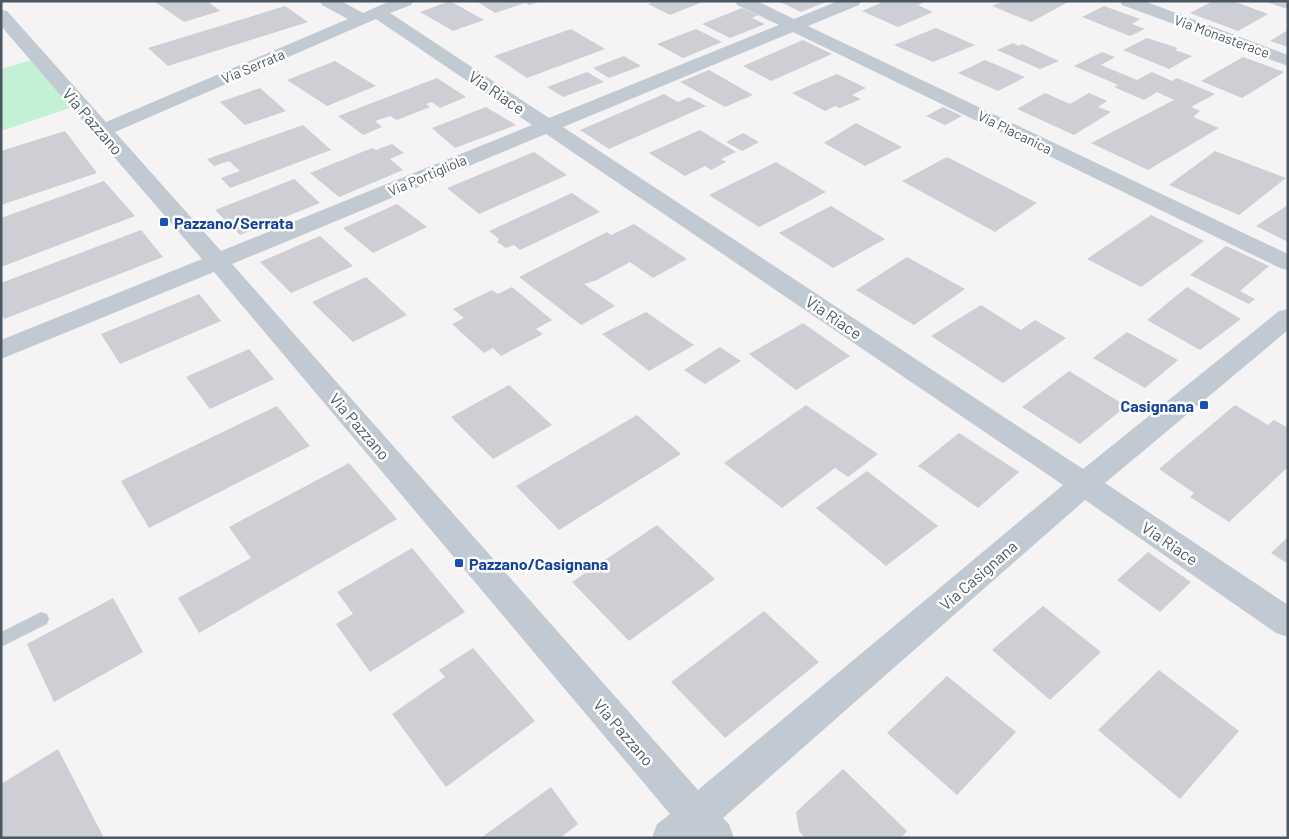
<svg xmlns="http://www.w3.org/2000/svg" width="1289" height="839" viewBox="0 0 1289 839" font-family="Barlow,sans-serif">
  <rect width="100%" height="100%" fill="#f5f3f3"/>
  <!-- green -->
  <path fill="#c3f1d5" d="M38 58 79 105 1 131V69Z"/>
  <!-- building -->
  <path fill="#cdcfd5" d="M154 1H207L220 11 184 22Z
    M450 1 484 20 453 31 420 12Z
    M476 1H539V2L529 5 525 3 495 13Z
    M655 1H705L670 15 648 4Z
    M778 1H828L801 12Z
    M885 1H919L923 3 918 5 933 12 898 27 862 11Z
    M1003 1H1070L1031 22 992 6Z
    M1213 1H1233L1268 14 1238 31 1190 13Z
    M1265 1H1288V9L1275 5Z
    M285 6 308 22 168 66 148 48Z
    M1104 6 1140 19 1132 24 1145 29 1130 36 1082 17Z
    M742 8 758 15 752 18 765 24 730 38 702 24Z
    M936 28 975 45 933 62 894 45Z
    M571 29 605 49 527 78 494 56Z
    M696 29 722 42 683 58 657 44Z
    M1288 30V47L1270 41Z
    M1147 38 1178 48 1175 50 1192 56 1169 69 1123 50Z
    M803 40 832 54 771 81 743 66Z
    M1013 43 1019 46 1022 44 1059 61 1040 69 997 50Z
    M1102 52 1115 57 1101 65 1137 80 1152 72 1172 81 1177 78 1215 94 1191 107 1200 111 1193 117 1219 128 1148 170 1091 143 1174 100 1157 92 1144 100 1114 87 1118 85 1074 66Z
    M624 56 641 66 609 78 593 68Z
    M1243 57 1284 72 1242 98 1201 81Z
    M985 60 1025 77 998 91 958 73Z
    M335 61 376 86 327 106 287 80Z
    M709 70 753 95 725 107 680 82Z
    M587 72 604 82 563 97 547 87Z
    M837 74 866 88 852 95 861 99 840 108 835 106 825 111 792 93Z
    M437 78 466 97 440 108 432 102 426 104 430 107 397 120 390 116 375 121 382 127 363 135 338 116Z
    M260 88 286 111 245 125 220 102Z
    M1045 93 1070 104 1089 93 1107 101 1098 107 1111 112 1074 135 1017 109Z
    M664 94 678 102 689 97 706 106 609 149 580 130Z
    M486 107 516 125 455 148 432 128Z
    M943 107 962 116 945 125 926 116Z
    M856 123 902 147 865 166 824 143Z
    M303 125 331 150 230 188 221 178 240 171 229 161 214 166 207 159Z
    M700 130 736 152 721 159 726 162 711 170 705 166 685 176 649 153Z
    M65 131 97 173 1 205V151Z
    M743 133 759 142 742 151 726 142Z
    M392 144 404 153 390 159 403 170 339 197 310 173 372 148 376 150Z
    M1215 151 1286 178 1239 215 1169 185Z
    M534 152 567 175 479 214 447 188Z
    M947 157 1037 203 995 232 902 181Z
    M776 162 826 192 759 227 709 195Z
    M294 179 320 203 240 235 215 210Z
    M104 181 135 216 1 267V218Z
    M572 193 600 212 520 250 514 245 506 248 497 242 499 239 489 231Z
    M397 204 427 227 373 253 343 228Z
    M1288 205V242L1256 226Z
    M831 206 885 239 833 268 779 233Z
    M1151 215 1204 241 1141 287 1087 259Z
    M634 224 687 259 653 278 630 262 597 280 584 284 615 306 581 325 519 277 607 232 611 235Z
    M141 230 163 257 4 319 1 313V283Z
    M320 236 353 266 291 293 260 262Z
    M1226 246 1269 266 1240 291 1255 299 1249 304 1190 275Z
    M907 257 965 289 914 325 856 290Z
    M366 277 407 315 353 342 312 302Z
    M512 287 552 320 536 329 543 334 501 356 493 348 484 353 452 324 464 318 453 309 492 290 498 294Z
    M1187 287 1241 319 1200 350 1147 320Z
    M199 294 221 321 120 364 101 334Z
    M981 305 1021 330 1035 320 1066 338 1003 383 931 336Z
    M646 312 694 345 649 371 602 334Z
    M803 323 850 356 796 390 749 354Z
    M1127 332 1178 360 1145 388 1093 358Z
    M720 347 741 361 705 384 684 370Z
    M249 349 274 379 210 409 186 377Z
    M1069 371 1126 406 1080 444 1022 407Z
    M509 385 552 425 493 459 451 417Z
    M806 405 878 454 848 477 835 468 782 508 724 463Z
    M1235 405 1268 425 1274 420 1288 428V467L1229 522 1190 497 1194 493 1159 469Z
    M277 406 310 446 149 528 121 481Z
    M637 415 681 454 559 530 516 486Z
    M959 433 1019 472 978 508 918 466Z
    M349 463 397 519 199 633 178 598 251 558 229 527Z
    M867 471 938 526 886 566 816 508Z
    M657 525 715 579 629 641 572 582Z
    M1288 537V564L1271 553Z
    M412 548 465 612 370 672 336 624 353 614 337 592Z
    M1148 552 1191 582 1160 612 1117 580Z
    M113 598 143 652 54 702 27 644Z
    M1043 606 1101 652 1050 700 992 650Z
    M764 611 819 662 725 738 671 682Z
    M473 648 535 721 446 787 392 714 445 677 439 670Z
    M1159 670 1239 731 1180 799 1098 730Z
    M947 676 1016 732 957 795 887 733Z
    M58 749 103 836 100 838H1V784Z
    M843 769 907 831 901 838H805L799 831 796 812Z
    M551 787 578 824 560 838H481Z"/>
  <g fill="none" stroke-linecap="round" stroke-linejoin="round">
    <!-- lane -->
    <path fill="#c1cad2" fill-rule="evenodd" d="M41 612 47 614 49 619 47 624 1 647V632Z"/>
    <!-- street -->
    <path fill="#c1cad2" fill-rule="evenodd" d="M320 1H341L363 13 390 1H413L411 5 390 13 549 118 779 25 737 5 735 1H757L794 19 838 1H861L859 5 808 26 1288 254V270L1280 268 793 32 563 127 1083 469 1279 311 1288 309V330L1105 483 1288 605V637L1276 633 1085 500 723 818 729 824 734 838H652L657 824 670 814 214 272 1 359V340L202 259 1 26V10L7 11 106 122 348 19 322 5ZM376 19 532 125 221 251 115 132ZM546 134 1063 485 698 790 232 264Z
      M1120 1H1144L1288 55V66L1122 5Z"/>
  </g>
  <!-- markers -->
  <g fill="#1a4fb4" stroke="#fff" stroke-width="2">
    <rect x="159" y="217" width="10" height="10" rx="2.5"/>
    <rect x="1199" y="400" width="10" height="10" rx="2.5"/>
    <rect x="454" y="558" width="10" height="10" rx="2.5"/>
  </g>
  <g text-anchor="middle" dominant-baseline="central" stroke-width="5" stroke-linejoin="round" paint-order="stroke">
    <!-- far-street labels -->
    <g font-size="14" fill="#4a5661" stroke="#fff">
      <text transform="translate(1222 36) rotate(20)">Via Monasterace</text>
      <text transform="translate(253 66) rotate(-23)">Via Serrata</text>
      <text transform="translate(1015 132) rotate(26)">Via Placanica</text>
      <text transform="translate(427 175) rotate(-23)">Via Portigliola</text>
    </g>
    <!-- street labels -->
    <g font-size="16" fill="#4a5661" stroke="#fff">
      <text transform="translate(497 92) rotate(34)">Via Riace</text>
      <text transform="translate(93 121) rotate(49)">Via Pazzano</text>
      <text transform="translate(834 317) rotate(34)">Via Riace</text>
      <text transform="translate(360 426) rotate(49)">Via Pazzano</text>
      <text transform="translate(1170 543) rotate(34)">Via Riace</text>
      <text transform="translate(978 575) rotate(-41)">Via Casignana</text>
      <text transform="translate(624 732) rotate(49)">Via Pazzano</text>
    </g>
    <!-- transit labels -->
    <g font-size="16" font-weight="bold" fill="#164399" stroke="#fff" text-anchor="start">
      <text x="174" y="222">Pazzano/Serrata</text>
      <text x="1194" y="405" text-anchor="end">Casignana</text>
      <text x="469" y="563">Pazzano/Casignana</text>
    </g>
  </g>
  <!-- border -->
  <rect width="1289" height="839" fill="none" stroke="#4a5661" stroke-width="5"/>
</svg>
